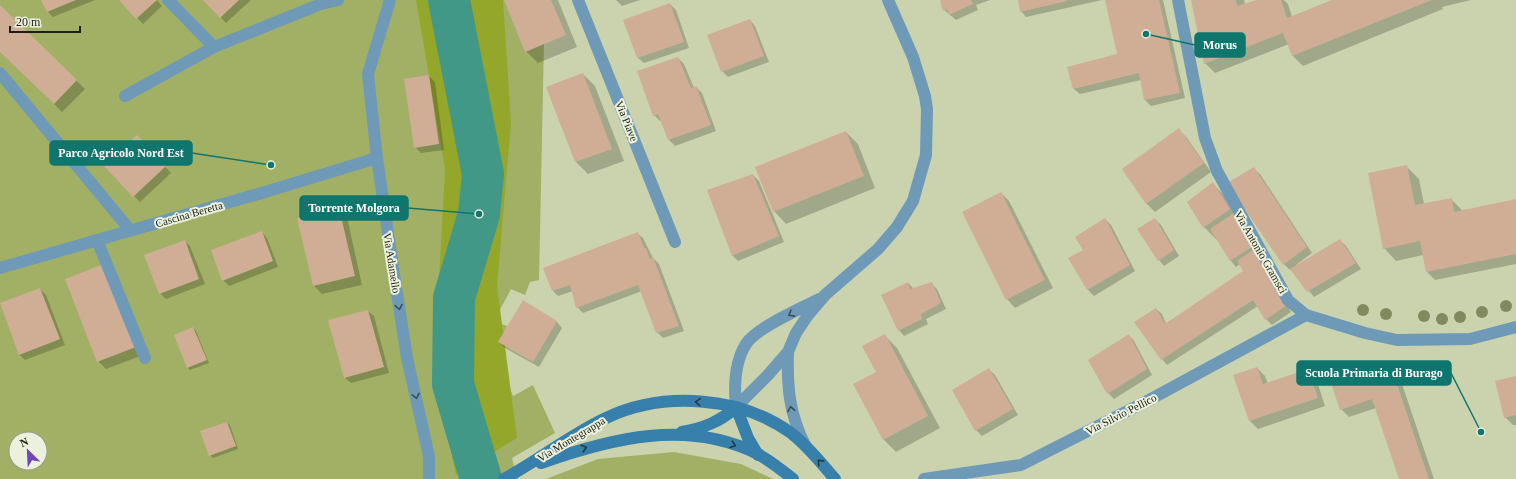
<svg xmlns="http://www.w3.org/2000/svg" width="1516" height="479" viewBox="0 0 1516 479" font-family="'Times New Roman',serif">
  <rect width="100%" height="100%" fill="#cad3ad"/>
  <!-- green -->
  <path fill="#a2b065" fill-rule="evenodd" d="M0 0H508L528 51 544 43 539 280 530 282 525 295 511 289 494 321 507 326 495 351 513 396 533 385 555 433 512 458 517 479H0ZM16 439H40V463H16Z
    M674 452 741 464 773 479H546L598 459Z"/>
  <!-- forest -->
  <path fill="#94a72b" d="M416 0H503L511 123 497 286 517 438 456 475 434 372 445 169Z"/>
  <!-- shadow -->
  <path fill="#0003" d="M42 0H95L53 17 47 11Z
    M120 0H157L162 6 143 24Z
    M204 0H251L226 23Z
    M505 0H558L577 47 538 63 526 51Z
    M616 0H640L622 6Z
    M941 0H990L976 5 978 10 956 20 944 10Z
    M1019 0H1102L1026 17 1021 11Z
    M1106 0H1163L1185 98 1151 106 1145 100 1141 80 1080 94 1074 89 1068 68 1118 55Z
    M1192 0H1244L1245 5 1261 0H1284L1288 4 1292 17 1334 0H1471L1442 7 1443 9 1303 66 1293 56 1289 44 1215 73 1205 63Z
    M670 4 676 10 689 48 644 63 638 58Z
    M0 6 85 89 62 112 0 51Z
    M750 20 755 26 769 62 728 77 722 71Z
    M678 58 684 64 694 88 696 87 702 93 716 131 675 146 669 140 662 120 660 121 654 115Z
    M583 74 595 86 624 161 588 174 576 162 548 87Z
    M429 76 435 82 444 150 421 153 415 147Z
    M1179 130 1187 138 1211 172 1155 212 1147 204 1123 170Z
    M846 132 858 144 875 188 786 224 774 211Z
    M143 142 171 173 140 202 134 196Z
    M1407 167 1419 179 1424 204 1451 199 1463 211 1516 200V264L1435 280 1427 272 1423 255 1396 261 1384 248Z
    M1254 169 1260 174 1312 253 1296 265 1297 266 1340 240 1346 246 1361 269 1314 297 1291 269 1290 270 1284 264Z
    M753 175 759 181 784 242 738 261 732 255Z
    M1213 184 1225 196 1261 255 1291 312 1272 325 1266 319 1258 306 1167 365 1162 359 1156 309 1162 314 1166 324 1244 271 1240 264 1236 267 1231 261 1217 239H1216L1204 227Z
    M1001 193 1009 201 1053 288 1015 308 1007 299Z
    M339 209 347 217 362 285 322 294 314 286 298 218Z
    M1105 219 1111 225 1135 271 1094 296 1088 290 1070 259 1084 251Z
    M1155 219 1161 225 1179 256 1164 266 1159 260Z
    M262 232 267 238 278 267 229 286 223 280Z
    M637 233 643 238 653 258 659 264 684 331 663 338 657 332 642 291 583 313 577 307 573 291 558 296 552 290Z
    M184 241 190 246 205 284 166 299 160 293Z
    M67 279 143 355 106 369 98 361Z
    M908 283 914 289 931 283 937 289 946 309 926 319 928 324 904 336 899 330Z
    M40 289 46 295 65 345 25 360 19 354Z
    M523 302 557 322 562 328 539 367 505 348 499 342Z
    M368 311 374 316 389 373 351 383 345 378Z
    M193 328 196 331 209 363 190 370 188 368Z
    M884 335 897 348 940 428 896 452 883 439 877 372Z
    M1129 335 1134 341 1152 375 1114 399 1108 393Z
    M1390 367 1399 375 1434 479H1400L1376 408 1349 417 1341 409Z
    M1257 368 1265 376 1268 384 1308 370 1316 378 1325 406 1258 429 1250 421Z
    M989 369 995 375 1018 415 982 436 976 430Z
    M1516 377V425H1513L1505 417Z
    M227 423 230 425 238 449 213 458 210 455Z"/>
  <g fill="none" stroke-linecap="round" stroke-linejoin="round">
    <!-- river -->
    <path stroke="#429887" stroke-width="42" d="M449 0 483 174 479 214 454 298 453 384 481 479"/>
  </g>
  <!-- building -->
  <path fill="#cfae95" d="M41 0H76L47 12Z
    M119 0H157L136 19Z
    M203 0H239L220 18Z
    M504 0H551L566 35 525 52Z
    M940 0H971L973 4 949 15 947 9 943 11Z
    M1018 0H1067V1L1020 12Z
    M1105 0H1159L1180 93 1144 100 1139 73 1073 89 1067 67 1117 54Z
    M1191 0H1236L1237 6 1257 0H1281L1287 18 1332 0H1432L1292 56 1283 33 1204 64Z
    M670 3 684 42 637 58 623 20Z
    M0 5 77 80 54 104 0 52Z
    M750 19 764 56 721 72 707 35Z
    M678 57 691 88 696 86 711 125 668 140 658 114 653 116 637 71Z
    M583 73 612 149 575 162 546 87Z
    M429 75 439 144 414 148 404 79Z
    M1179 128 1204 163 1146 204 1122 169Z
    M846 131 864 176 773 212 755 167Z
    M137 135 166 166 133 197 104 166Z
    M1407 165 1415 205 1452 198 1454 212 1516 199V254L1426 272 1420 241 1383 249 1368 173Z
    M1254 167 1307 247 1283 265 1227 183Z
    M753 174 779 236 732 256 707 190Z
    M1213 182 1230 209 1203 228 1187 202Z
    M1001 192 1045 280 1006 300 962 212Z
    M339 208 355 276 313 286 297 218Z
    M1234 213 1255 245 1230 261 1210 229Z
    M1105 218 1130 265 1087 290 1068 258 1083 250 1075 237Z
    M1155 218 1174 250 1158 261 1137 229Z
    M262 231 273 261 222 281 211 250Z
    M638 232 644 248H646L650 259 653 257 679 326 656 333 638 285 576 308 570 285 552 291 543 268Z
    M1340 239 1356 263 1307 292 1290 269Z
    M185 240 199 279 159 294 144 255Z
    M1256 248 1286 306 1265 320 1253 300 1161 360 1134 322 1156 308 1165 324 1243 271 1237 261Z
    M104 264 136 347 97 362 65 279Z
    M908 282 910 289 932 282 941 303 921 314 922 319 898 331 881 295Z
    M40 288 60 339 19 355 0 303Z
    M523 300 557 321 533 362 498 342Z
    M368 310 384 367 344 378 328 320Z
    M193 327 207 360 187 368 174 335Z
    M885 334 928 416 883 440 853 384 876 372 862 346Z
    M1129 334 1147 369 1107 394 1088 360Z
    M1391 366 1420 453 1429 479H1399L1372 399 1340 410 1332 386Z
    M1257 367 1263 384 1308 369 1318 398 1249 421 1233 375Z
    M989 368 1013 409 975 431 952 390Z
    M1516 376V415L1504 418 1495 381Z
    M227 422 236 446 209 456 200 431Z"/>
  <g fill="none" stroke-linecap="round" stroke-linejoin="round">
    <!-- lane -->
    <path stroke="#6e9ab8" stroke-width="12" d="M97 240 145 358"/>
    <!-- street -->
    <path stroke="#6e9ab8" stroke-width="12" d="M168 0 214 47 321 4 338 0
      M390 0 368 74 377 158 394 274 407 358 429 456V479
      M578 0 675 242
      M1178 0 1205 138 1217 171 1288 300 1306 315 1365 333 1397 340 1470 339 1516 327
      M0 73 130 230
      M125 96 214 47
      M0 268 265 192 377 158
      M788 352C787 387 789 413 805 445
      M736 407 768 375 788 352 796 333 808 315 825 295 878 249 897 227 913 201 926 155 927 109 925 96 913 57 888 0
      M736 407C734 387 734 363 746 344 756 328 800 309 819 299
      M924 479 1021 465 1149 400 1306 315"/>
    <!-- secondary -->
    <path stroke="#3780ac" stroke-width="12" d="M736 407 748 438 758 455
      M682 432C703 428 720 422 736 407
      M541 463C612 438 687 419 758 454 770 461 782 470 793 479
      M504 479C539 460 570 435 606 418 663 391 740 396 791 433 808 446 821 463 835 479"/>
  </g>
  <!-- trees -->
  <g fill="#818a5f">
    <circle cx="1506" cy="306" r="6"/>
    <circle cx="1363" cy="310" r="6"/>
    <circle cx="1482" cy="312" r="6"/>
    <circle cx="1386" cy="314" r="6"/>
    <circle cx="1424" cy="316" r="6"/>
    <circle cx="1460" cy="317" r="6"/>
    <circle cx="1442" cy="319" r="6"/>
  </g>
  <!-- one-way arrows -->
  <defs><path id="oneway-chevron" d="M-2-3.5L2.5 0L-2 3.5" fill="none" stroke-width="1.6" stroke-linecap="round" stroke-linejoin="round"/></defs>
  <g stroke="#3c5053">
    <use href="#oneway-chevron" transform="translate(399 307) rotate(81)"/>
    <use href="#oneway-chevron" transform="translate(791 314) rotate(152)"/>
    <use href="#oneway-chevron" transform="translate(416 396) rotate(78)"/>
    <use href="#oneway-chevron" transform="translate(791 409) rotate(-100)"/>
  </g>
  <g stroke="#233b3f">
    <use href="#oneway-chevron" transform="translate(698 402) rotate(-176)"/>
    <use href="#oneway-chevron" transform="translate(733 445) rotate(20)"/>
    <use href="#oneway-chevron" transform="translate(584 448) rotate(-17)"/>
    <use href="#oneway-chevron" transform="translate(820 462) rotate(-132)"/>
  </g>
  <g text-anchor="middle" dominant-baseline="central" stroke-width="4" stroke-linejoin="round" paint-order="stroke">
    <!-- street labels -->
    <g font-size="11" fill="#1b1e10" stroke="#ecf1de">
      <text transform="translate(627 121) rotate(68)">Via Piave</text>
      <text transform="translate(189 214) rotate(-16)">Cascina Beretta</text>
      <text transform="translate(1261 252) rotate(60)">Via Antonio Gramsci</text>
      <text transform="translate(392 263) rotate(81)">Via Adamello</text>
      <text transform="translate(1121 414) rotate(-27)">Via Silvio Pellico</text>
      <text transform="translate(571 439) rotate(-31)">Via Montegrappa</text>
    </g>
  </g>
  <!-- callouts -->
  <path fill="none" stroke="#0f766e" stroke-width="1.5" d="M1146 34L1195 45M271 165L192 153M479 214L408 208M1481 432L1451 373"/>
  <g fill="#0f766e" stroke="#ecf1de" stroke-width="1.5">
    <circle cx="1146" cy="34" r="4"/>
    <circle cx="271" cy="165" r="4"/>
    <circle cx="479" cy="214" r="4"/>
    <circle cx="1481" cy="432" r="4"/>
  </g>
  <g fill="#0f766e" stroke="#0f766e" stroke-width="1.5">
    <rect x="1195" y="33" width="50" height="24" rx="4"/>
    <rect x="50" y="141" width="142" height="24" rx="4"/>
    <rect x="300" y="196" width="108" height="24" rx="4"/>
    <rect x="1297" y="361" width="154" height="24" rx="4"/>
  </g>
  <g font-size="12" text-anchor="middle" font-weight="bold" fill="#fff">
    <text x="1220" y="49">Morus</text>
    <text x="121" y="157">Parco Agricolo Nord Est</text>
    <text x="354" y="212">Torrente Molgora</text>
    <text x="1374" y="377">Scuola Primaria di Burago</text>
  </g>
  <!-- north arrow -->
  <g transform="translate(28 451) rotate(336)"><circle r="19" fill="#ecf1de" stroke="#989d8c"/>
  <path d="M0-3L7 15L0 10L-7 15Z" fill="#7343bb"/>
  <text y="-6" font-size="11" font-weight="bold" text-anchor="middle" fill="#1b1e10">N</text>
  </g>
  <!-- scale -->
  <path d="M10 26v6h70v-6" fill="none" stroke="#1b1e10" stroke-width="2"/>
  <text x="16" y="26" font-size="12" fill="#1b1e10" stroke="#ecf1de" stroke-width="3" paint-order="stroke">20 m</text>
</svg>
